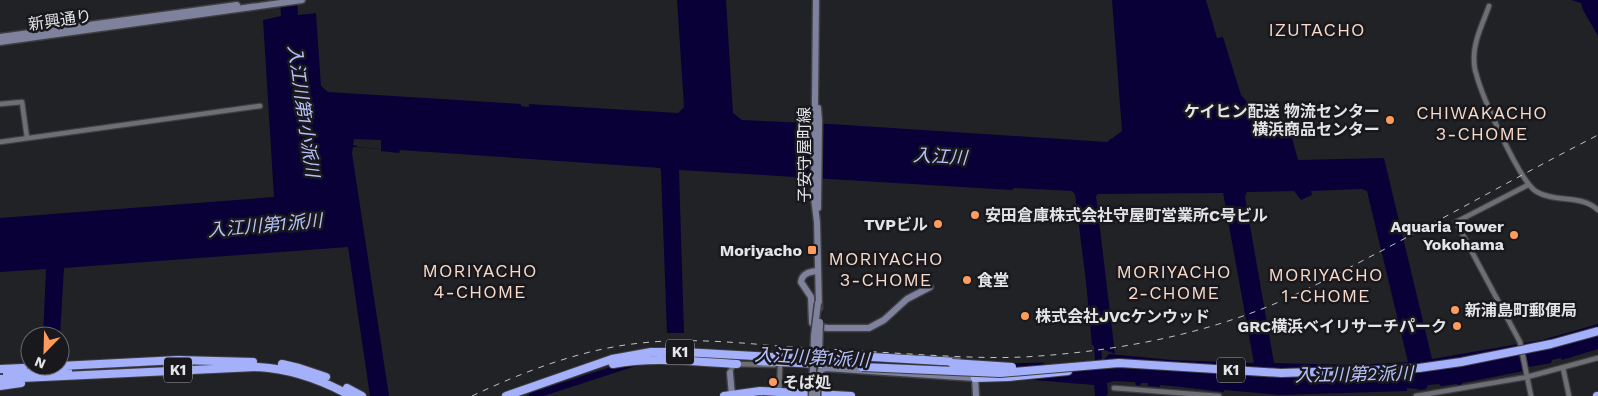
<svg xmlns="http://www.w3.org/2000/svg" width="1598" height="396" viewBox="0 0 1598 396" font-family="'Work Sans','Noto Sans JP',sans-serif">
  <rect width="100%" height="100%" fill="#212226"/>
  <!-- water -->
  <path fill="#090038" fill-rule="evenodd" d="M280 0H297L298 15 316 13 321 86 328 92 521 104V106L529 107V104L678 113 684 107 677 0H726L733 113 742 120 831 124 1107 142 1122 131 1112 0H1206L1217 38 1223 37 1241 95 1277 135 1291 134 1298 160 1384 158 1432 359 1542 340 1598 324V349L1562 360 1561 358 1552 360 1551 363 1524 368V371L1462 383V385L1458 386 1457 384 1441 386 1439 384 1428 385 1426 389 1418 390V389L1407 388V391L1280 395 1224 390V392C1201 389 1182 387 1160 385V387L1148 386V383H1141L1140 386 1136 385 1135 382 1114 381 1107 383 1108 394 1106 396H1095L1094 385 1021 379V378L1095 369 1109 354 1172 360 1254 363 1223 193 1098 194 1096 196 1115 354 1092 345 1086 282 1075 194 1072 191 1014 188 1012 190 679 170 684 333H667L661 171 660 168 400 150 399 153 381 151V149L353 147 352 153 389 396H370L348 247 64 268 60 336H43L46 269 0 272V218L274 197 263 20 281 16ZM1362 189 1367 191 1408 362 1355 365 1274 363 1245 197 1247 192 1294 191 1301 200 1312 195 1311 191Z
    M1571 0H1598V36L1583 10 1581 3Z"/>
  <!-- pier -->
  <path fill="#212226" d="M354 139 381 140V149L357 147V146L353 145Z"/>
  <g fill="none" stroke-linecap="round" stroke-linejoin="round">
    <!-- river -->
    <path stroke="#090038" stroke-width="7" d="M1097 339 1099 368
      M858 360 945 365
      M1008 367 1042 366
      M532 396 631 364"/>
    <defs>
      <path id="street" d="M1489 6C1483 23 1474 40 1474 58 1474 63 1474 68 1476 73 1481 94 1520 183 1537 192 1556 203 1581 194 1598 210
        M0 104 22 102 27 138
        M0 142 260 106
        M1528 185 1456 222 1520 342 1531 396
        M1563 368 1569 396
        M730 373 732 367 737 364 774 365
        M1114 388 1219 396
        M779 396 780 367
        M1416 396 1527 377 1598 358"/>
      <path id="secondary" d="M816 0 814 198 817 222 819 308
        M0 37 237 5
        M0 42 302 0
        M818 108 819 121 818 208
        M817 271C810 272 802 273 801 282L811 297 812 323 818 327 828 328H869L884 320 907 299 930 287
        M730 373 732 396
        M818 376 821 370 825 368 975 378 976 396"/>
      <path id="highway" d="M855 356 958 362
        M759 361 820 364
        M282 364 299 368 326 377
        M613 364C654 356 695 362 737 364
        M60 366 178 360 253 362
        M973 366 975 378 1009 377 1068 371
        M0 369 23 368
        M7 374 68 370
        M0 379 258 367C292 369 322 380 351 396
        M0 386 21 383
        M347 388 362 396
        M506 396 612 359 651 352H683L862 362
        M724 396 760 391 851 396
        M1597 396H1598"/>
    </defs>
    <!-- street casing -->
    <use href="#street" stroke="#3f3f43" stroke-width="7"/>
    <!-- secondary casing -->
    <use href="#secondary" stroke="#3f3f43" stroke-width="9"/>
    <!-- highway casing -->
    <use href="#highway" stroke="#3f3f43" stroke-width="10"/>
    <!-- street -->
    <use href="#street" stroke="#6e6f74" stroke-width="4.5"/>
    <!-- secondary -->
    <use href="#secondary" stroke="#7e829c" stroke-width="6"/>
    <!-- highway -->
    <use href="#highway" stroke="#a5b0fb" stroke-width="8"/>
    <!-- rail -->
    <path stroke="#c1c2c5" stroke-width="1" stroke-dasharray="6 6" stroke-linecap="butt" d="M472 396C525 371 582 349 641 343 687 338 732 342 778 346 827 349 877 352 926 355 964 357 1002 359 1039 356 1108 351 1178 339 1243 316 1292 299 1337 274 1383 250 1455 212 1526 172 1598 135"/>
    <defs>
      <path id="secondary-bridge" d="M819 354 820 322
        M812 396 814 336 818 303
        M817 396 818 376"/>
      <path id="highway-bridge" d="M952 363 1012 367
        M862 367 1000 373 1119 363 1281 373 1378 370 1419 368 1461 362 1551 344 1598 331"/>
    </defs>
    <!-- secondary-bridge casing -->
    <use href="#secondary-bridge" stroke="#3f3f43" stroke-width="9" stroke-linecap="butt"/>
    <!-- highway-bridge casing -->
    <use href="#highway-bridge" stroke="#3f3f43" stroke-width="10" stroke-linecap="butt"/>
    <!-- secondary-bridge -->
    <use href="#secondary-bridge" stroke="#7e829c" stroke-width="6"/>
    <!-- highway-bridge -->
    <use href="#highway-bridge" stroke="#a5b0fb" stroke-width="8"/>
  </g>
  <!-- markers -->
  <g fill="#ff9b5b" stroke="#18181d" stroke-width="2">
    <circle cx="1390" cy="120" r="5"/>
    <circle cx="975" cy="215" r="5"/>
    <circle cx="938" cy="224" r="5"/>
    <circle cx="1514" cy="235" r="5"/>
    <rect x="807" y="245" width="10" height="10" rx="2.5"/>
    <circle cx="967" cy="280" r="5"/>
    <circle cx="1455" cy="310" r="5"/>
    <circle cx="1025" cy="316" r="5"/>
    <circle cx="1457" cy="326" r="5"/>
    <circle cx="773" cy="382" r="5"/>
  </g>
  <g text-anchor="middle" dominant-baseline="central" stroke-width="5" stroke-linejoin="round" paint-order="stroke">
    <!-- shield labels -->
    <g fill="#18181d" stroke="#a6a7aa" stroke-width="1">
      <rect x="666" y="339.5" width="28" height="25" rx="4"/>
      <rect x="164" y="357.5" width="28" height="25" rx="4"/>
      <rect x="1217" y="357.5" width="28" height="25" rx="4"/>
    </g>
    <g font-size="15" font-weight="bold" fill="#e3e4e7">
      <text x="680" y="352">K1</text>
      <text x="178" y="370">K1</text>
      <text x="1231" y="370">K1</text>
    </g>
    <!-- street labels -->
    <g font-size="16" fill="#e3e4e7" stroke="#18181d">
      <text transform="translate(60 20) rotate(-8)">新興通り</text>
      <text transform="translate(804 155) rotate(-90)">子安守屋町線</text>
    </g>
    <!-- poi labels -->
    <g font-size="16" font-weight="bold" fill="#e3e4e7" stroke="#18181d" text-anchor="end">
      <text x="1380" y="111">ケイヒン配送 物流センター<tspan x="1380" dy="18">横浜商品センター</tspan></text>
      <text x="985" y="215" text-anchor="start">安田倉庫株式会社守屋町営業所C号ビル</text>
      <text x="928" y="224">TVPビル</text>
      <text x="1504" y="226">Aquaria Tower<tspan x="1504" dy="18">Yokohama</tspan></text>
      <text x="802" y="250">Moriyacho</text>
      <text x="977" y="280" text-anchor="start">食堂</text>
      <text x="1465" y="310" text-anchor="start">新浦島町郵便局</text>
      <text x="1035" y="316" text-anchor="start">株式会社JVCケンウッド</text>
      <text x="1447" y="326">GRC横浜ベイリサーチパーク</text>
      <text x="783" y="382" text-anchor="start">そば処</text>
    </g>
    <!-- neighbourhood labels -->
    <g font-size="18" letter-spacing="1" fill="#f7dac9" stroke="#18181d">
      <text x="1317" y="29">IZUTACHO</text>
      <text x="1482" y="112">CHIWAKACHO<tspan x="1482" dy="21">3-CHOME</tspan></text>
      <text x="886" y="258">MORIYACHO<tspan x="886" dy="21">3-CHOME</tspan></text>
      <text x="480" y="270">MORIYACHO<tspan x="480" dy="21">4-CHOME</tspan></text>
      <text x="1174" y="271">MORIYACHO<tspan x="1174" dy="21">2-CHOME</tspan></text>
      <text x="1326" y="274">MORIYACHO<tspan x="1326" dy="21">1-CHOME</tspan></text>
    </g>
    <!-- water labels -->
    <g font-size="18" font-style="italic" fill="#b8c2fa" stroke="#18181d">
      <text transform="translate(304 111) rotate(82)">入江川第1小派川</text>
      <text transform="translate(940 156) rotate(3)">入江川</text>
      <text transform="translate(265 225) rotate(-5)">入江川第1派川</text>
      <text transform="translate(812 357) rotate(3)">入江川第1派川</text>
      <text transform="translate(1354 374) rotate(-1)">入江川第2派川</text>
    </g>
  </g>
  <!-- north arrow -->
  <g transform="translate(45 351) rotate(203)"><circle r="24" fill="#18181d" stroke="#696a6e"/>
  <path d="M0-4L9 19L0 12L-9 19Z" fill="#ff9b5b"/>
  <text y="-8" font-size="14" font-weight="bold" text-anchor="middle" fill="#e3e4e7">N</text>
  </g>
</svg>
